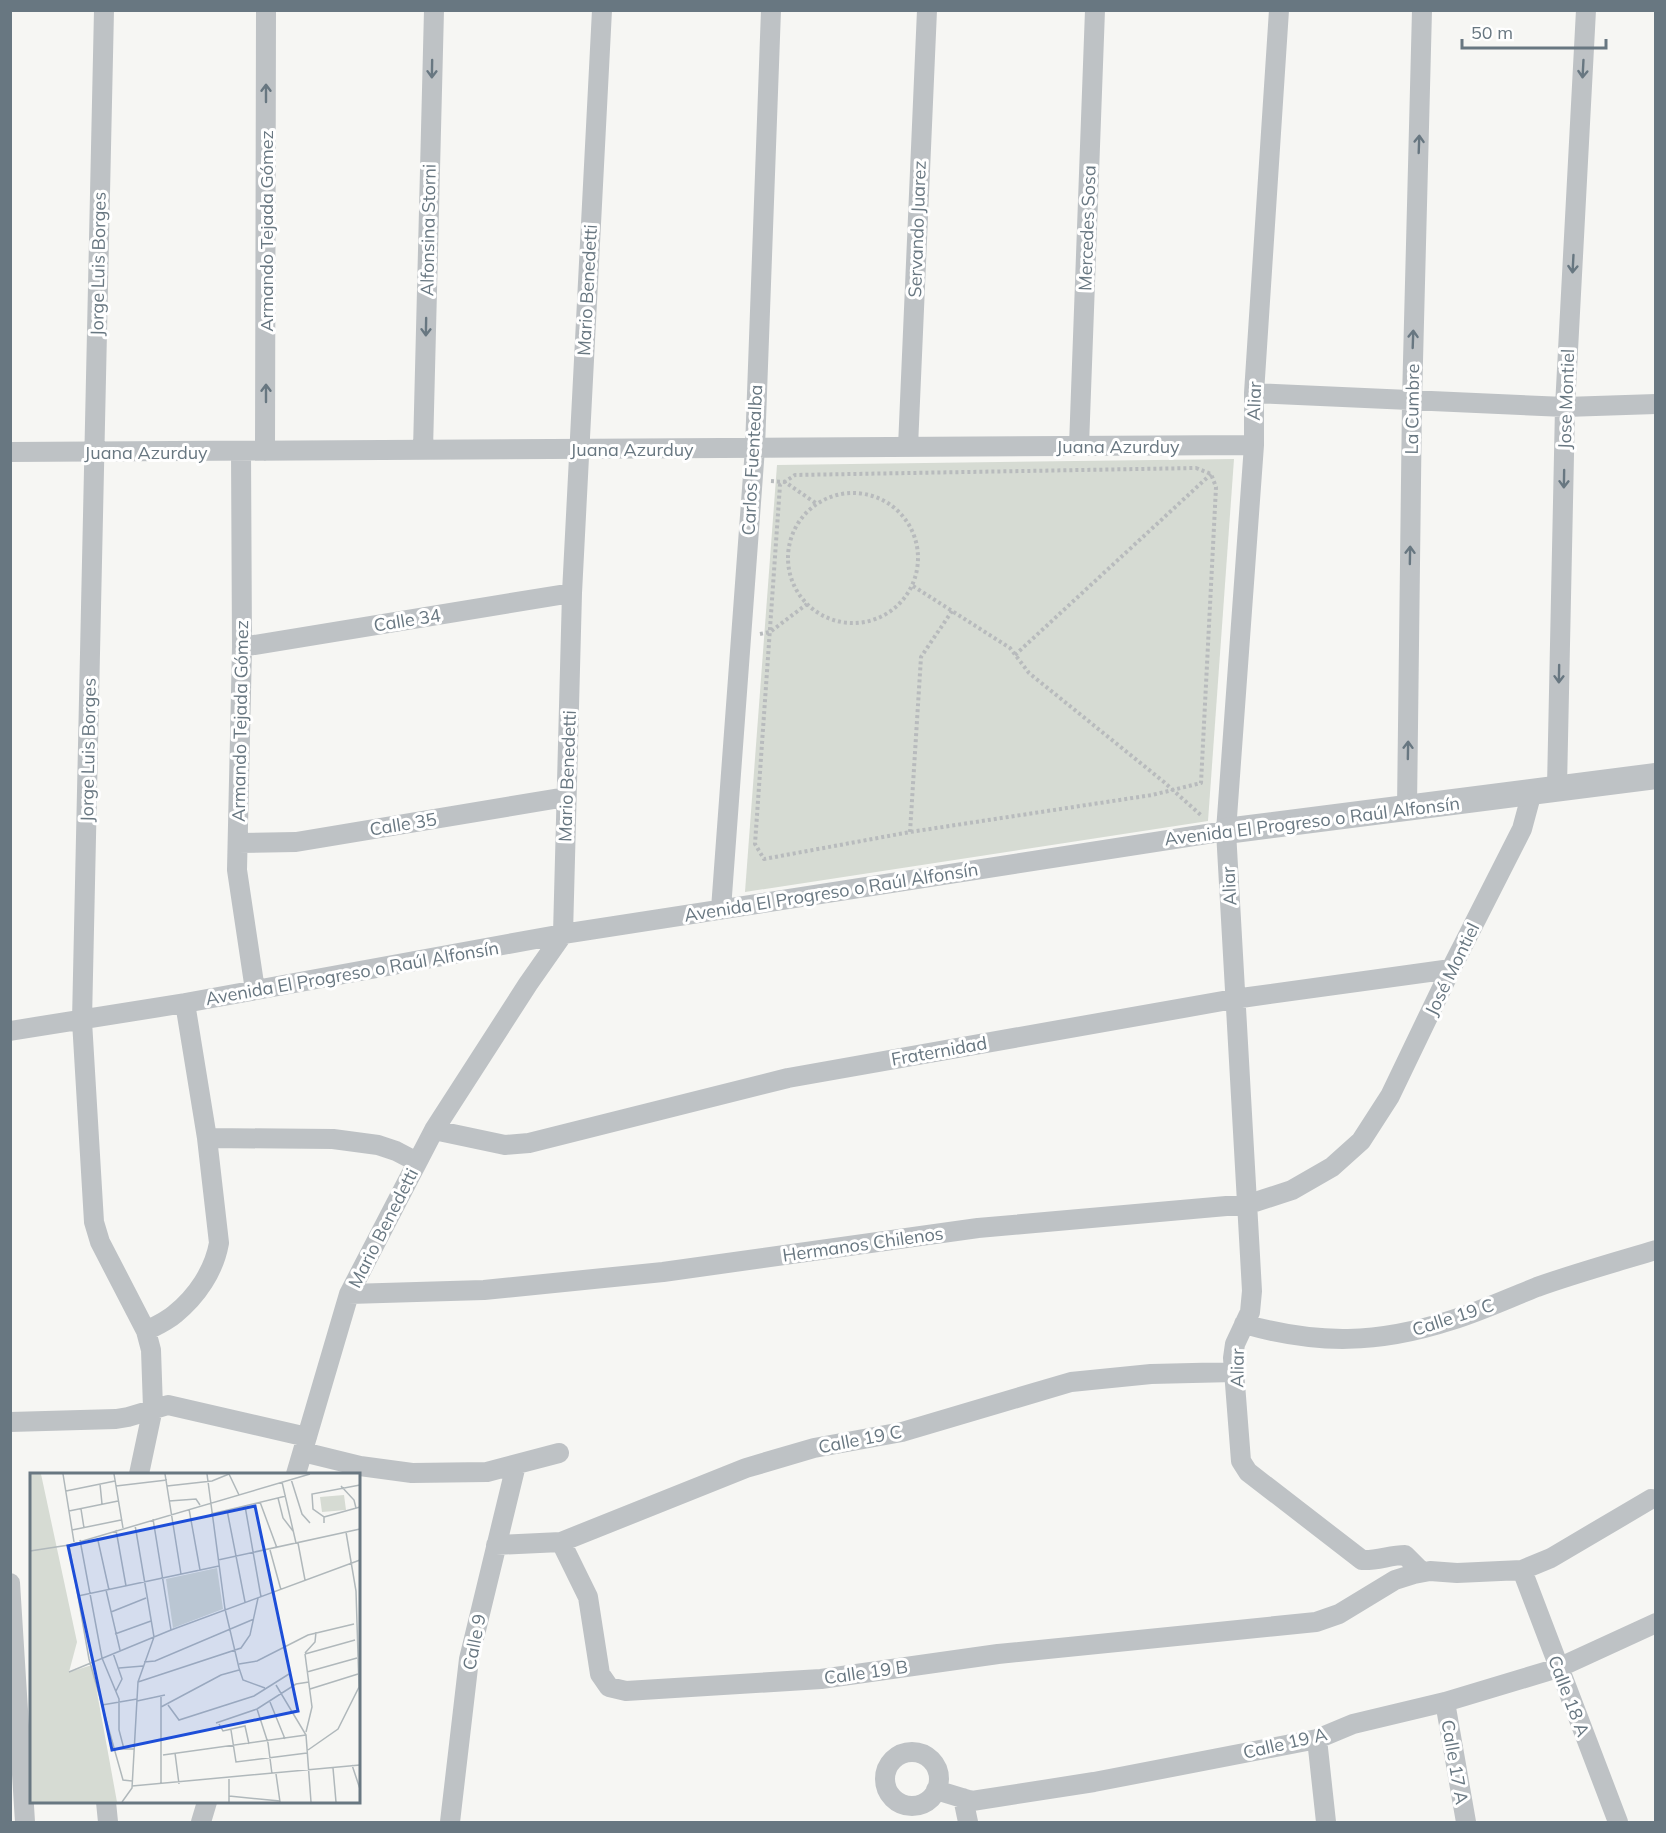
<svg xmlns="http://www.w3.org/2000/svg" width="1666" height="1833" viewBox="0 0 1666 1833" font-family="Mulish,sans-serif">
  <rect width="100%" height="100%" fill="#f6f6f3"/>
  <!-- green -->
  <path fill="#d6dbd3" d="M1234 459 1208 821 745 892 777 465Z"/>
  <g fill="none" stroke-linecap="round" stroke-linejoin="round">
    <!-- path -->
    <path stroke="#b8bbbd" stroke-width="4" stroke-dasharray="3 3" stroke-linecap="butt" d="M1196 468 1211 474 1216 487 1201 783 1152 795 910 832 764 859 755 844 780 485 795 475Z
      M771 481 785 482 817 504
      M788 558a65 65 0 1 1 130 0a65 65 0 1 1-130 0Z
      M913 586 1010 648 1029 673 1164 782 1202 816
      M760 634 770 632 807 604
      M1015 655 1211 474
      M910 832 921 657 952 611"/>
    <!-- minor -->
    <path stroke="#bec2c5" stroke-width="20" d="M104 10 82 1021 94 1222 100 1242 146 1331 151 1350 153 1408 139 1474
      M1279 10 1254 393V445L1226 831 1252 1291 1250 1312 1235 1344 1233 1358 1241 1461 1248 1472 1362 1560C1377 1561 1390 1555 1405 1555L1422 1572
      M1254 393 1565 407 1656 404
      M1079 446 1095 10
      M908 447 927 10
      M423 450 434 10
      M241 451 242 647 237 870 255 990
      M265 451 266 10
      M10 452 1254 445
      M242 647 572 593
      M1557 787 1565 407 1586 10
      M1407 808 1412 400 1422 10
      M238 843 296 842 566 797
      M721 909 755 448 771 10
      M10 1031 185 1003 563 934 1226 831
      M434 1130 505 1145 529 1143 788 1078 1234 999 1451 969
      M207 1138 333 1139 378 1145 396 1151 417 1162
      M349 1294 484 1290 663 1272 978 1228 1249 1204 1292 1190 1332 1167 1361 1141 1390 1096 1451 969 1522 829 1532 792
      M1244 1324C1318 1345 1378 1344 1452 1320 1481 1311 1509 1298 1537 1287 1576 1273 1616 1262 1656 1250
      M146 1331C156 1326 167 1321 175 1314 197 1296 214 1271 219 1243L207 1138 185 1003
      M10 1422 116 1419 128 1417 168 1405 307 1437
      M303 1452 360 1466 412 1473 487 1472 559 1453
      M296 1474 349 1294 434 1130 528 984 563 934 572 593 602 10
      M561 1542 588 1597 600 1674 609 1687 626 1691 821 1679 998 1654 1316 1622 1339 1614 1395 1580 1414 1574 1430 1571 1457 1573 1522 1570 1551 1558 1651 1499
      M496 1545 561 1542 746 1468 814 1448 902 1432 1071 1382 1151 1374 1234 1372
      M1522 1570 1618 1822
      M10 1583 25 1822
      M1445 1702 1466 1822
      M1317 1739 1326 1822
      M885 1779a27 27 0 1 1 54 0a27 27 0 1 1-54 0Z
      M936 1790 972 1801 1094 1782 1317 1739 1353 1724 1445 1702 1558 1668 1656 1623
      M963 1798 968 1822
      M106 1802 108 1822
      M201 1822 207 1802
      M450 1822 469 1659 516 1465"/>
    <!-- tertiary -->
    <path stroke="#bec2c5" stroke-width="26" d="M1226 831 1656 776"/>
  </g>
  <!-- one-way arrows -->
  <defs><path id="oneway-shaft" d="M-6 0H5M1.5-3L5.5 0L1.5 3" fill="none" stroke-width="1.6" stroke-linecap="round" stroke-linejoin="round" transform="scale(1.5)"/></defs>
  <g stroke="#687781">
    <use href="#oneway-shaft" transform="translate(432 69) rotate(91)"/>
    <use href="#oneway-shaft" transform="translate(1583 69) rotate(93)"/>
    <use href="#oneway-shaft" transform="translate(266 93) rotate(-90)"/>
    <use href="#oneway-shaft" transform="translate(1419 144) rotate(-88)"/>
    <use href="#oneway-shaft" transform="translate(1573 264) rotate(93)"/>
    <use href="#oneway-shaft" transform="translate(426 327) rotate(91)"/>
    <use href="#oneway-shaft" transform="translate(1413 339) rotate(-88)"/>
    <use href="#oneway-shaft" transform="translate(266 393) rotate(-90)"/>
    <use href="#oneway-shaft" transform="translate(1564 479) rotate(91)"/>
    <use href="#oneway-shaft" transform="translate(1410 555) rotate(-89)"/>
    <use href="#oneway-shaft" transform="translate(1559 674) rotate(91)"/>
    <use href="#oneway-shaft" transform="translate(1408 750) rotate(-89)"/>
  </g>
  <g text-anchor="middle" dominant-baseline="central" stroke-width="6" stroke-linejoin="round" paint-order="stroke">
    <!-- street labels -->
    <g font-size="18" fill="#687781" stroke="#fff">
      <text transform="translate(1087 228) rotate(-88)">Mercedes Sosa</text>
      <text transform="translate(917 229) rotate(-88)">Servando Juarez</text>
      <text transform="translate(428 230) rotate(-89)">Alfonsina Storni</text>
      <text transform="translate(266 231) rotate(-90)">Armando Tejada Gómez</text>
      <text transform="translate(98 264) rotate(-89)">Jorge Luis Borges</text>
      <text transform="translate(587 290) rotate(-87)">Mario Benedetti</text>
      <text transform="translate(1566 399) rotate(-88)">Jose Montiel</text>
      <text transform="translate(1254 401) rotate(-88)">Aliar</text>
      <text transform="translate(1412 409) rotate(-89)">La Cumbre</text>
      <text x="1118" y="446">Juana Azurduy</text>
      <text x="632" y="449">Juana Azurduy</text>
      <text x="146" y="452">Juana Azurduy</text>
      <text transform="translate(752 460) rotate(-87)">Carlos Fuentealba</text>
      <text transform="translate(407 620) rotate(-9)">Calle 34</text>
      <text transform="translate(240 721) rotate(-89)">Armando Tejada Gómez</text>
      <text transform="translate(88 750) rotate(-89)">Jorge Luis Borges</text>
      <text transform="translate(567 776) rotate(-88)">Mario Benedetti</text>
      <text transform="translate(1312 821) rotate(-7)">Avenida El Progreso o Raúl Alfonsín</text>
      <text transform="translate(403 824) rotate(-9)">Calle 35</text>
      <text transform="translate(1229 886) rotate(-93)">Aliar</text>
      <text transform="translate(831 892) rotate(-9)">Avenida El Progreso o Raúl Alfonsín</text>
      <text transform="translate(1452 969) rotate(-64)">José Montiel</text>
      <text transform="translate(352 973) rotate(-10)">Avenida El Progreso o Raúl Alfonsín</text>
      <text transform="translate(939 1051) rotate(-10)">Fraternidad</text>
      <text transform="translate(383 1228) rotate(-63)">Mario Benedetti</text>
      <text transform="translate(863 1244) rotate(-8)">Hermanos Chilenos</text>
      <text transform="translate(1453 1317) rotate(-18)">Calle 19 C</text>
      <text transform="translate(1237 1368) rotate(-89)">Aliar</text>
      <text transform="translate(860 1439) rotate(-11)">Calle 19 C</text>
      <text transform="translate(474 1642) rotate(-79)">Calle 9</text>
      <text transform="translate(866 1672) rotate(-8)">Calle 19 B</text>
      <text transform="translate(1569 1696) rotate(69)">Calle 18 A</text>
      <text transform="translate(1285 1743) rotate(-13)">Calle 19 A</text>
      <text transform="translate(1455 1762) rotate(80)">Calle 17 A</text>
    </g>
  </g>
  <!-- overview -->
  <g transform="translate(30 1473)">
    <rect width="330" height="330" fill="#f6f6f3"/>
    <path d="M0 1H11L47 169 39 199 62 192 87 329H0ZM314 22 316 37 292 39 290 24ZM187 95 193 136 143 155 136 106Z" fill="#d6dbd3"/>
    <path fill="none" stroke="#b0b8bb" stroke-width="1.5" d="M33 1 44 69M84 1 93 55M135 1 151 101M177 1 195 136 209 195 213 207 235 215M199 1 209 22M261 6 272 41 280 50M252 9 266 70M70 11 72 31M86 13 137 7M137 13 182 8 199 1M311 13 324 27 326 35M36 18 85 8M248 25 253 45 263 58M139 28 166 26 170 32M230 29 247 75M215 33 231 124M51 36 54 55M159 36 170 97M197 37 215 129M39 38 88 28M181 41 256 23M294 44 330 34M123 46 141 157M294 50V44L283 36 282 21 330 12M42 57 91 47M86 57 96 113M67 63 79 117M50 67 72 185 89 226V257L94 276M268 70 275 107M39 72 59 186 93 307 102 308M240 77 251 117M0 78 39 72 280 1M188 87 330 56M76 117 90 177M48 123 189 93M81 139 116 125M85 161 121 148M83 180 92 206 86 218M275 180 285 169 286 159M275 181 282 234 276 259M275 181 325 167M114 189 125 188 224 146M209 191 227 188 278 162 324 151M89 195 113 193M39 199 141 157 330 87M277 199 327 185M108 209 211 175 220 162 228 125M246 212 276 262 281 329M280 216 328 201M107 228 135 222M240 229 255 266M72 232 107 226M138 232 149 247 224 223 259 201M131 234 191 202 209 197M227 236 238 270 242 301M186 250 227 236 266 211 279 209M189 251 193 258 215 253 219 271M201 257 206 289 277 280M85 276H104M278 277 308 256 329 214 326 118 316 59M145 280 149 311M133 282 276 262M322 292 330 316M303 295 306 329M246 301 250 329M199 306V329M131 312V224M102 313 330 292M199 323 250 328M92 329 102 315 108 209 124 164 105 52"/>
    <path fill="#1d4ed8" fill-opacity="0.15" stroke="#1d4ed8" stroke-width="3" d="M225 33 268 238 82 277 38 73Z"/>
    <rect width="330" height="330" fill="none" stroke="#687781" stroke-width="3"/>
  </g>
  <!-- border -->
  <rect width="1666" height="1833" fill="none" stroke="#687781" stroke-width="24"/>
  <!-- scale -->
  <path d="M1462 39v9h144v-9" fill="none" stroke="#687781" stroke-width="3"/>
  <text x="1471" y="39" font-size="18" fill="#687781" stroke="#ffffff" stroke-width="4.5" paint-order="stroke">50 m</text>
</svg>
